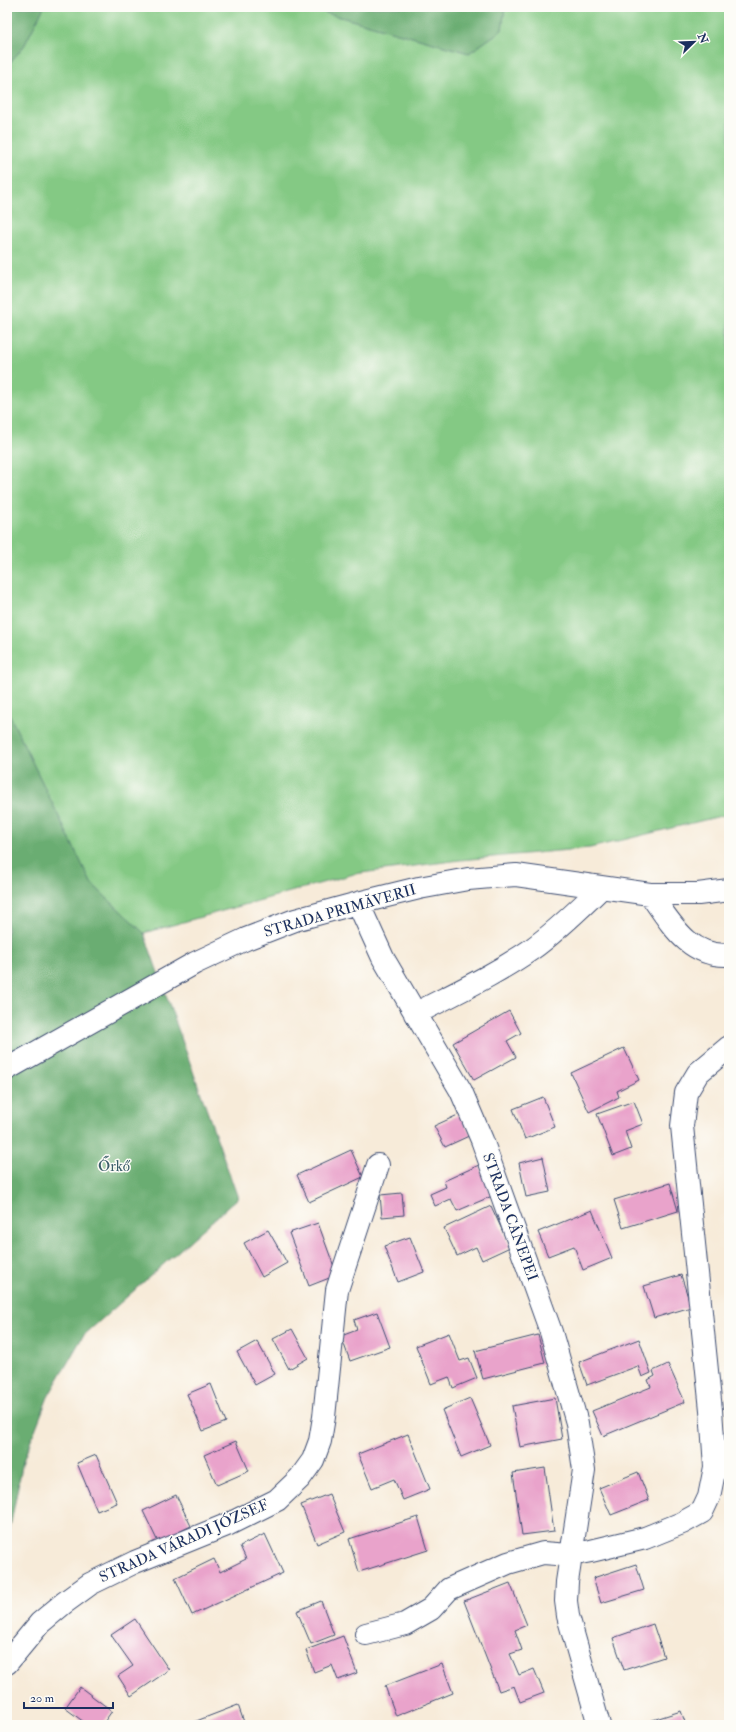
<svg xmlns="http://www.w3.org/2000/svg" width="736" height="1732" viewBox="0 0 736 1732" font-family="'IM FELL Double Pica',serif">
  <rect width="100%" height="100%" fill="#fdfcf7"/>
  <filter id="ink" filterUnits="userSpaceOnUse"><feTurbulence type="fractalNoise" baseFrequency=".025" numOctaves="2"/><feDisplacementMap in="SourceGraphic" scale="8" xChannelSelector="R" yChannelSelector="G"/><feConvolveMatrix kernelMatrix="1 2 1 2 8 2 1 2 1" color-interpolation-filters="sRGB"/></filter>
  <filter id="wash" filterUnits="userSpaceOnUse"><feTurbulence type="fractalNoise" baseFrequency=".012" numOctaves="4" result="noise"/><feDisplacementMap in="SourceGraphic" scale="16" xChannelSelector="R" yChannelSelector="G"/><feGaussianBlur stdDeviation="0.9" result="paint"/><feColorMatrix in="noise" values="0 0 0 0 0 0 0 0 0 0 0 0 0 0 0 0 0 1.4 0 .05"/><feComposite in="paint" operator="in"/></filter>
  <g filter="url(#wash)">
    <rect width="100%" height="100%" fill="#f7ebd9"/>
    <!-- green -->
    <path fill="#84c984" stroke="#507c71" d="M44 7H305L469 53 502 30 505 7H729V814L590 848 460 860 354 874 144 933 91 883 7 710V66L24 46Z"/>
    <!-- forest -->
    <path fill="#6bad72" stroke="#436e68" d="M7 7H44L24 46 7 66Z
      M305 7H505L502 30 469 53Z
      M7 710 91 883 144 933 238 1198 83 1336 48 1397 23 1461 7 1543Z"/>
    <g id="blocks">
      <!-- building -->
      <path fill="#e9a3cb" d="M509 1011 521 1033 507 1041 516 1057 474 1080 453 1043Z
        M624 1048 639 1080 617 1091 619 1097 589 1112 571 1073Z
        M543 1097 555 1127 525 1139 513 1109Z
        M634 1101 643 1124 625 1131 631 1149 613 1156 597 1114Z
        M460 1114 471 1135 445 1147 434 1126Z
        M351 1150 363 1177 309 1202 297 1175Z
        M543 1157 550 1192 526 1197 519 1163Z
        M479 1165 492 1196 457 1211 451 1199 435 1206 430 1194 446 1187 444 1181Z
        M670 1183 678 1211 623 1228 614 1200Z
        M402 1193 404 1215 382 1217 380 1195Z
        M491 1206 510 1247 482 1260 476 1247 457 1256 444 1228Z
        M592 1210 612 1258 583 1270 574 1246 548 1256 538 1232Z
        M318 1223 337 1275 309 1286 289 1233Z
        M268 1230 287 1263 262 1277 244 1243Z
        M410 1237 424 1272 398 1282 384 1246Z
        M681 1275 691 1307 654 1318 644 1286Z
        M377 1312 390 1347 350 1361 341 1336 357 1330 354 1320Z
        M292 1329 308 1358 289 1369 273 1339Z
        M449 1333 460 1361 469 1358 477 1378 453 1388 449 1377 431 1384 416 1346Z
        M538 1335 545 1363 483 1379 475 1351Z
        M639 1339 651 1373 642 1377 638 1366 587 1385 579 1362Z
        M257 1341 275 1374 255 1385 237 1352Z
        M668 1364 685 1402 603 1436 592 1411 651 1387 648 1380 655 1376 653 1371Z
        M211 1384 226 1422 203 1431 187 1394Z
        M470 1398 490 1445 461 1457 442 1410Z
        M555 1398 562 1439 520 1447 512 1406Z
        M408 1434 430 1489 403 1500 394 1479 372 1488 358 1454Z
        M236 1441 249 1471 217 1485 204 1455Z
        M96 1455 117 1503 97 1511 77 1463Z
        M545 1468 554 1531 522 1535 513 1473Z
        M638 1472 649 1500 611 1515 599 1488Z
        M329 1494 345 1532 317 1544 301 1505Z
        M176 1495 191 1526 158 1542 143 1511Z
        M418 1517 428 1550 359 1572 349 1539Z
        M265 1534 283 1573 192 1615 175 1578 214 1559 220 1572 246 1559 240 1546Z
        M636 1564 644 1590 601 1603 593 1578Z
        M510 1583 527 1625 515 1630 522 1650 510 1654 519 1675 534 1669 544 1693 520 1702 514 1686 499 1691 464 1601Z
        M321 1601 334 1635 311 1644 297 1611Z
        M135 1619 169 1670 131 1696 118 1676 133 1666 111 1635Z
        M653 1624 664 1657 624 1670 613 1638Z
        M343 1636 357 1673 338 1680 332 1665 314 1672 306 1650Z
        M442 1664 453 1693 396 1716 385 1686Z
        M80 1687 112 1711 102 1725H88L65 1708Z
        M238 1705 245 1725H186Z
        M681 1711 686 1725H637Z"/>
    </g>
  </g>
  <g filter="url(#ink)">
    <use href="#blocks" fill-opacity="0" stroke="#3c4b70" stroke-width="1"/>
    <g fill="none" stroke-linecap="round" stroke-linejoin="round">
      <defs>
        <path id="street" d="M650 894C671 923 688 957 729 955
          M358 903 383 958 461 1091 482 1140 551 1332 577 1423 584 1470 567 1582 566 1601 568 1616 599 1725
          M415 1014C455 993 496 974 532 949 557 931 579 909 601 888
          M7 1069 195 963 246 939 295 920 358 903 419 888 468 879 516 875 650 894H698L729 890
          M366 1634 405 1624 431 1609 449 1589 508 1563 543 1553 570 1555 591 1551 645 1538 682 1523 702 1512 709 1497 715 1467 711 1410 682 1126 686 1093 698 1073 729 1047
          M7 1663 40 1623 64 1603 90 1584 135 1562 229 1524 277 1500 300 1478 313 1460 320 1441 324 1417 337 1290 378 1165"/>
      </defs>
      <!-- street casing -->
      <use href="#street" stroke="#3c4b70" stroke-width="24"/>
      <!-- street -->
      <use href="#street" stroke="#fff" stroke-width="22"/>
    </g>
  </g>
  <g text-anchor="middle" dominant-baseline="central" stroke-width="3" stroke-linejoin="round" paint-order="stroke">
    <!-- street labels -->
    <g font-size="15" fill="#1b2f5e" stroke="#fdfcf7">
      <text transform="translate(340 911) rotate(-16)">STRADA PRIMĂVERII</text>
      <text transform="translate(510 1217) rotate(70)">STRADA CÂNEPEI</text>
      <text transform="translate(184 1541) rotate(-24)">STRADA VÁRADI JÓZSEF</text>
    </g>
    <!-- park labels -->
    <g font-size="15" fill="#3a5d69" stroke="#fdfcf7">
      <text x="114" y="1166">Őrkő</text>
    </g>
  </g>
  <!-- margin -->
  <rect width="736" height="1732" fill="none" stroke="#fdfcf7" stroke-width="24"/>
  <!-- north arrow -->
  <g transform="translate(694 42) rotate(67)" stroke="#fdfcf7" stroke-width="3" paint-order="stroke">
  <path d="M0-3L7 15L0 10L-7 15Z" fill="#1b2f5e"/>
  <text y="-6" font-size="11" font-weight="bold" text-anchor="middle" fill="#1b2f5e">N</text>
  </g>
  <!-- scale -->
  <path d="M24 1702v6h89v-6" fill="none" stroke="#1b2f5e" stroke-width="2"/>
  <text x="30" y="1702" font-size="12" fill="#1b2f5e" stroke="#fdfcf7" stroke-width="3" paint-order="stroke">20 m</text>
</svg>
